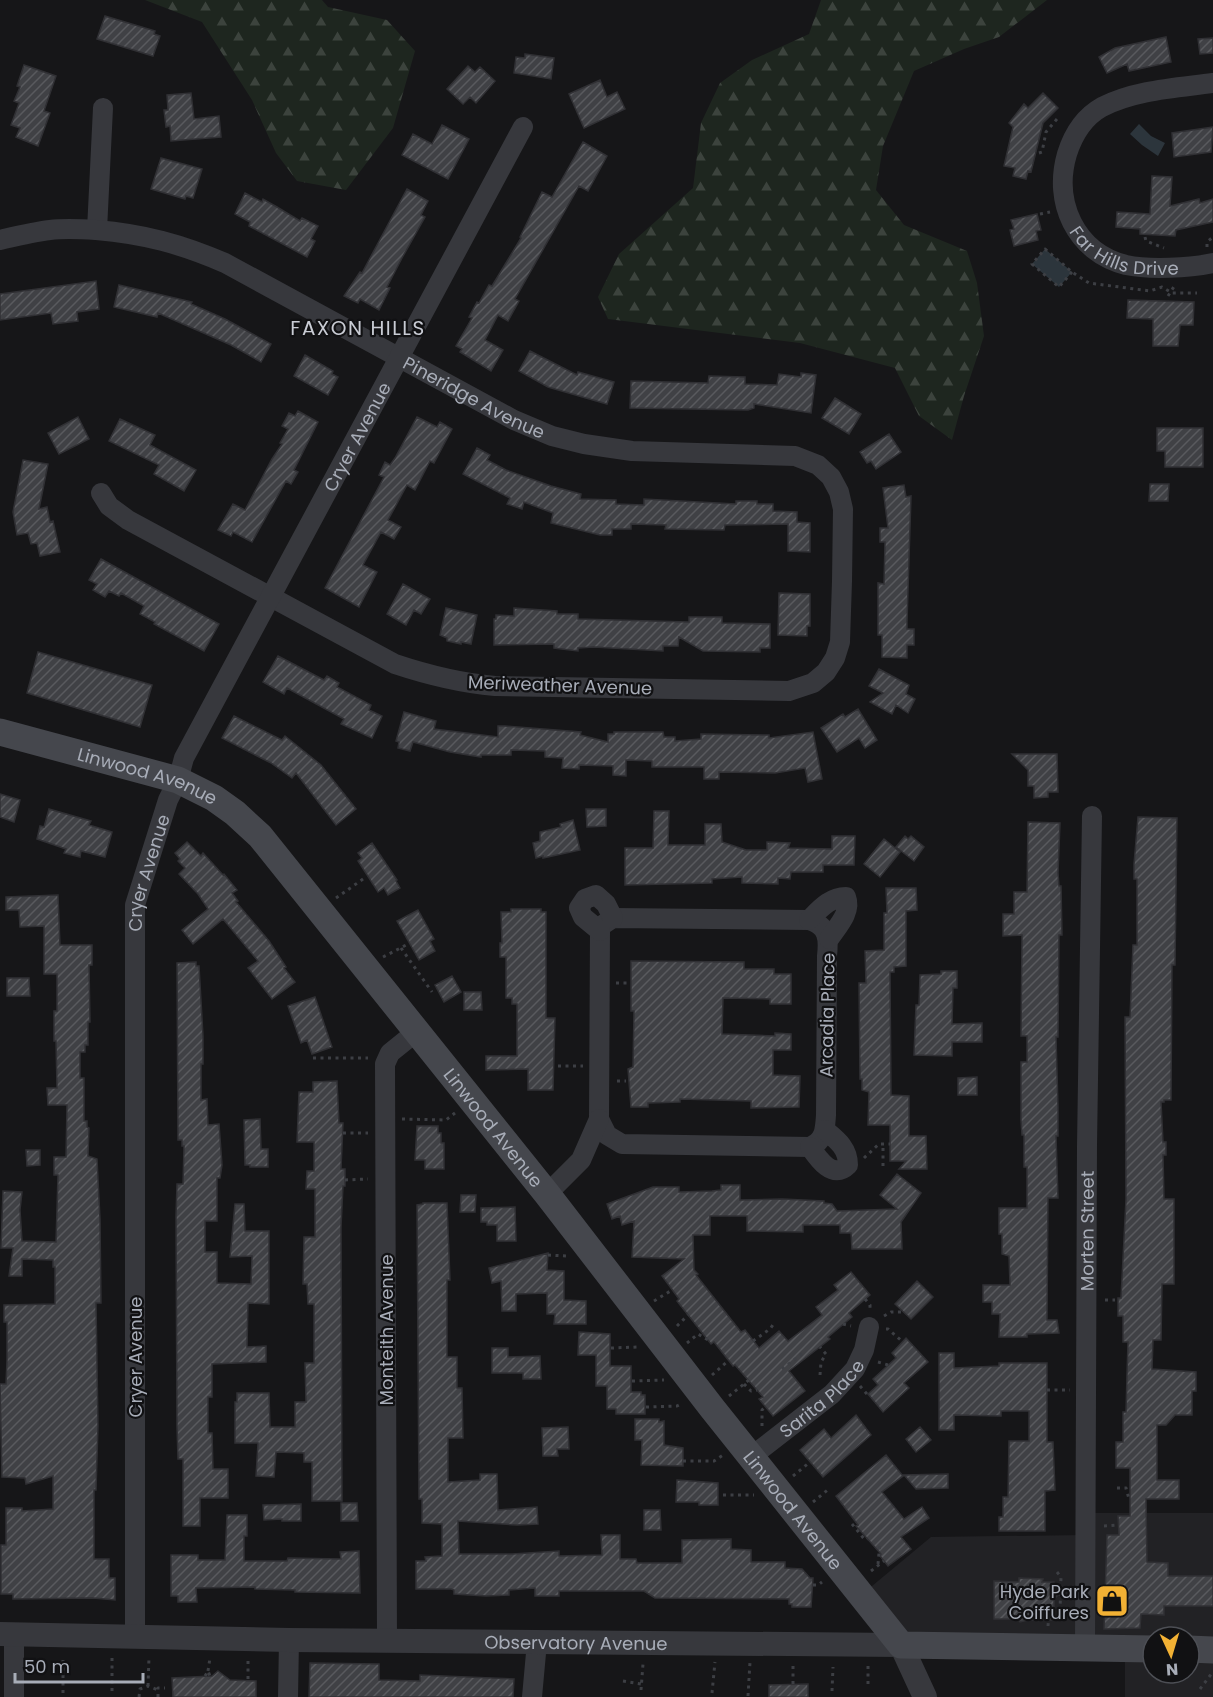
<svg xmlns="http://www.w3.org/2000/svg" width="1213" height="1697" viewBox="0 0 1213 1697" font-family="Poppins,sans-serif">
  <defs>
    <pattern id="forest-firs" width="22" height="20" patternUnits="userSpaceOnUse" patternTransform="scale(1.5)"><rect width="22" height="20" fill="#1e261f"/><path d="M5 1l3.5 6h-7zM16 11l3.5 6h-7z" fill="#3c433d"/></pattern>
    <pattern id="building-hatch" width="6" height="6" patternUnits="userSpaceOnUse" patternTransform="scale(1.5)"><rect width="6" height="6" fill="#404145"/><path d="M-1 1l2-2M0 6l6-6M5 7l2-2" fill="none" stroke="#595a5e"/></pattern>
  </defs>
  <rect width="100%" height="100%" fill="#161618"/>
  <!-- built -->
  <path fill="#222225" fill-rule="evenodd" d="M1086 1513H1213V1697H1125V1649L901 1645 860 1596 931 1537 1085 1535ZM1153 1637H1189V1673H1153Z"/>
  <!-- forest -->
  <path fill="url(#forest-firs)" d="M145 0H322L328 7 387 20 415 51 393 128 346 190 297 181 276 153 252 100 202 22Z
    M821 0H1047L999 37 964 49 914 71 883 146 876 190 904 225 967 251 977 283 984 336 964 396 952 440 919 416 895 368 800 343 608 319 598 297 619 254 693 188 701 123 720 83 752 60 809 34Z"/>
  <!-- water -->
  <path fill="#2c353c" d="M1139 124 1151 136 1165 143 1158 156 1142 145 1130 134Z
    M1045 249 1072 272 1059 287 1032 264Z"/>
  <!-- building -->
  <path fill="url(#building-hatch)" stroke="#303034" stroke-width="1.5" d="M105 16 155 31 154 34 160 36 153 56 97 39Z
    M1166 37 1171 62 1129 71 1127 64 1107 73 1099 57 1115 48Z
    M1213 38V53L1200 54 1198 39Z
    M525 54 554 58 551 79 514 73 516 57 525 58Z
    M24 65 56 76 44 111 50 113 38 146 16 137 20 128 11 125 19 103 14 101 20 87 17 86Z
    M468 66 475 72 480 67 495 81 476 103 470 97 463 104 447 89Z
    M600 80 607 97 617 92 625 109 584 128 569 94Z
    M191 93 194 119 219 116 221 137 171 141 170 126 166 127 164 110H168L167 95Z
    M1043 93 1058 108 1043 123 1031 172 1028 171 1026 179 1013 176 1015 168 1004 166 1013 127 1009 123 1024 104 1028 108Z
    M442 125 469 139 448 179 402 155 413 134 432 144Z
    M1213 127 1211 152 1174 157 1172 133Z
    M583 142 607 156 588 191 579 186 515 299 519 301 508 321 498 315 485 340 503 350 491 371 460 352 462 349 456 346 472 318 469 317 477 302 479 303 489 285 492 286 521 238 520 237 542 192 552 197Z
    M161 158 202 169 193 198 186 196 185 199 151 189Z
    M1152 176 1172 177 1170 206 1199 199 1200 203 1213 199V222L1176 230 1175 236 1140 234V229L1116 227 1117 212 1150 214Z
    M407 189 428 201 421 215 425 217 402 258 387 287 390 288 379 310 360 299 358 303 344 296 360 272 362 273Z
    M245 193 262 202 263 199 277 207 300 221 302 218 318 226 311 239 315 241 307 257 249 226 250 222 235 214Z
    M1037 214 1041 230 1036 231 1038 240 1014 246 1010 230 1014 229 1011 220Z
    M96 281 99 309 77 312 78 321 53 324 51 313 0 320V294Z
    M119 285 192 302 191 304 225 319 271 344 261 362 231 345 158 313 157 317 114 307Z
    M1128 300 1194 302 1193 325H1180L1178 346H1153V319L1127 318Z
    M530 351 577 375 578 372 614 382 607 404 548 387 519 371Z
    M305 355 333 371 332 374 338 377 328 395 294 376Z
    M801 373 816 375 811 413 754 404V408L748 410 630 408 631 381 708 383 709 376 745 377V384L777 385 779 374 801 377Z
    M835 398 861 414 849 434 822 418Z
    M298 411 318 422 294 470 298 472 291 484 286 481 252 542 233 532 231 536 218 530 233 504 245 510 272 459 282 444 280 443 288 429 282 426 289 413 295 416Z
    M78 417 89 439 59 454 48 433Z
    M417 417 437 427 440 422 452 429 434 463 430 461 415 490 407 485 388 520 401 527 394 539 381 532 363 565 377 572 359 607 325 588 384 477 379 475 385 462 390 465 395 458Z
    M120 419 155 435 150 445 196 470 184 491 154 474 159 465 109 441Z
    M1157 428H1203V467H1165V451H1157Z
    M889 434 901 452 876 469 871 461 867 463 860 452Z
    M477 448 490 455 487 460 506 470 551 486 581 494 580 499 616 500V504L644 505V499L736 504V501H757V504H773V511L797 512V522L810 523V552L788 551V524L725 525 724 530 665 529 666 525 631 524V529H612V535H600L551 523 553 513 524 502 522 509 507 504 510 498 463 474Z
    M23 460 48 464 39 509 47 507 50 522 53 521 60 552 40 556 37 543 31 544 28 533 17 535 13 512Z
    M1150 484H1169L1168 501H1149Z
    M904 485 906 497 911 496 907 622V629H914V645H907V658L882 657V635H878V583L884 584 885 542H880V528H888L883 488Z
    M101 559 219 624 204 651 154 624 155 622 140 614 144 606 121 593 119 596 109 591 105 597 93 590 97 584 89 580Z
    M403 584 430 599 421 614 414 610 406 625 387 614Z
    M779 593 810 594V626H807V636L778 635Z
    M446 608 477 615 471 644 461 642V644L447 641V638L440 635Z
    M514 608 557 611V614H578V619L689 622V617H722V623L770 624V648H760V652L703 651 679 637 678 646H663V651L594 647 578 648V651L554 648V644L494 645V619H496V615L514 616Z
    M38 652 152 685 140 727 27 693Z
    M278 656 324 680 327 676 339 683 337 687 371 705 369 710 382 716 372 738 341 724 344 719 287 688 284 694 263 682Z
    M879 669 909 685 906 694 915 699 908 713 896 705 892 714 870 702 883 693 869 686Z
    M858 709 877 740 865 748 859 738 837 752 821 728 843 714 845 717Z
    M404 712 436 721 434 729 498 737V726H505L581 732 580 735 608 742V734H614V732H663L664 737H675V741L701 739V734L769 735V738L813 732 822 779 808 782 805 768 775 773 719 772V779H704V767H652V761L626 760V776L613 775V766L579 765V769L562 768 563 758 545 757V751L511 750V755H481V757L450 752 413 742 410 751 398 748 399 742 396 741Z
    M234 716 282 740 285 736 321 765 356 809 336 825 296 773 292 778 271 763 222 738Z
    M1012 754H1057L1058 792H1048V797L1034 798V786H1028V770Z
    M0 794 20 800 14 822 0 817Z
    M49 809 91 821 89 825 112 832 105 857 81 851 80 857 64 853 66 849 37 839 40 826 44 827Z
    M586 809H606V826L587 827Z
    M654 811H669L668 845H705V824H721L722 842 746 850H767V842L790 843 788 848 832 849V836H855L854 865H823V872H791L790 879 778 878V884L742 883V877L712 879V883L625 885V848H653Z
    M1138 817 1177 818 1175 965H1172L1171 1100H1164V1102H1161L1163 1142H1166V1155H1163L1164 1199H1174V1284H1162L1161 1340H1153L1152 1369 1196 1372V1391H1192V1415H1175L1166 1425H1157V1480H1179V1499H1146L1147 1562 1168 1563V1576H1213V1606H1164V1615L1141 1614 1140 1628 1104 1629 1107 1535H1119L1118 1516H1130V1468H1116V1442H1123V1412H1126L1127 1374 1128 1342H1123V1316H1118V1298H1121L1126 1199 1125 1017H1130L1133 945H1137V879H1134V864Z
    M573 820 580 850 543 858V856L536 858 533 843 540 841V832L561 827 560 824Z
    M1028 822 1060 823 1058 873 1059 886H1061L1062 935H1059L1058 1037H1056L1058 1107V1136H1056L1058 1198H1048L1047 1320H1057L1059 1333 1027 1334V1337H999L1000 1314H992V1302H983V1285H1010L1009 1256 1002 1254V1234H999V1208H1027V1167H1024V1135H1022L1021 1120V1062H1027V1036H1021L1022 935 1003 936V914H1014V892H1027Z
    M905 836 908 839 911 836 924 847 914 861 896 847Z
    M884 839 900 852 880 877 864 864Z
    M187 842 201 856 203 853 223 875 224 874 237 890 232 893 238 901 236 902 269 941 286 967 284 968 295 982 272 999 248 968 258 961 223 919 193 944 182 930 208 909 198 894 179 874 185 868 178 861 180 859 175 853Z
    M372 843 397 880 396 881 400 888 388 895 384 888 378 892 358 861 362 858 358 853Z
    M886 888H916L917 910 906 911V966L894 967V972H890L891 1095 909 1096V1136H926L927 1169H899L906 1161H890V1125H868L869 1092 862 1090V1079H860L859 983H866L865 951 884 950V913H887Z
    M58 895 60 945H92V965H89L90 1022H88V1045H85V1052H80V1078H84V1121H87V1127L89 1128 88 1156 97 1159 100 1219 101 1303H96L98 1426 96 1490H94V1559H109V1578H115V1600L93 1598 13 1599V1594H1V1545H6V1508H22V1511L53 1509V1476L26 1484 25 1478 2 1477 0 1384H6L7 1360V1322H4V1305L55 1304V1267H53V1260L22 1259V1276H9L13 1248H1L3 1191 22 1192 20 1210 22 1241 56 1242 58 1175H54V1157H66L67 1105H48L47 1088H57L56 1041H54V1011H57V974H44V926L20 927 19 910H6V897Z
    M511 909H541V912H546V1018H555L553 1090H528V1069L486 1070V1056H517V1004H512V998H506V957H500V943H502L501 912H511Z
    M418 910 434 939 430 941 435 951 419 960 397 921Z
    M631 961 744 962V969H774V974H791V1004H770V999L723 998 722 1034 775 1036V1033L791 1034V1050H773V1075L800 1076 799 1107 751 1108V1101L680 1099V1102L648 1103V1107H631L628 1069 633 1067 634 1011H631Z
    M196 962V966H199L203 1036V1064H201V1100L207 1099 208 1125 219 1124 222 1165 220 1178H217V1221H205V1252H217V1283L251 1284 252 1256 230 1257 235 1204H244L245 1231H269V1304L248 1303 247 1347 266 1346V1362L212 1364V1397H208V1433H212L213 1469H228V1498H200V1526H183V1459H178L177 1427 176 1216 177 1184H183L184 1146H182V1140H178L177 963Z
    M941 971H957V988H953L952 1024 982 1023V1042H952V1056L914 1055 916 1005H919L920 975 941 974Z
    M452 976 461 992 444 1002 435 985Z
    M7 978H29L30 996H7Z
    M464 992H481L482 1010H464Z
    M315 997 332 1047 312 1054 307 1040 301 1043 288 1006Z
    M977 1077V1095H958V1078Z
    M337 1081 339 1123H343L341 1169H345V1186H343L341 1227 342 1501H312V1462H304V1453L276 1452 274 1477 256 1476 258 1443H235V1402H237V1393H269L270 1427H295V1402H306L305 1363H314V1304H308L307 1284H303L304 1237H315V1189H306L307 1171H314V1142H297L299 1092H313V1082Z
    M260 1119 261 1149H268V1167H250V1165H245L244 1120Z
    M417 1126H438V1133H441V1143H444V1169H425V1160H415Z
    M26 1150H40V1165L27 1166Z
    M897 1174 921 1193 901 1222 902 1249H852L851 1233H840V1225H803V1232H801L747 1231V1216H710V1235H693L694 1270 698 1274 696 1275 741 1332 745 1330 759 1348 779 1331 788 1341 822 1315 816 1307 838 1290 834 1285 851 1272 870 1295 849 1313 852 1317 828 1337 830 1339 789 1371 805 1391 773 1416 759 1399 763 1397 735 1365 733 1366 714 1342 711 1344 677 1301 679 1299 662 1276 684 1259 632 1257 634 1221 622 1225 620 1216 612 1219 607 1204 653 1187H679V1192L712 1191 721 1190V1185H740V1200L782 1199 824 1201V1203L832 1204 837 1211 897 1209 880 1195Z
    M461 1195H476L475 1212H460Z
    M423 1203H447L450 1280H447V1357H457V1388H462L463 1438H448V1482L480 1480V1474H497L498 1510 537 1507 538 1524 517 1525 458 1521 459 1554H512L559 1551V1556L602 1555 601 1535H620V1559H636L637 1563H682V1540L731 1539V1549L751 1550V1562H785V1568L802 1569 810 1578H813L811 1607H792V1604H789V1599L655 1598 644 1591H559V1596H535V1588L509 1590V1595L486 1596 454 1594V1590L451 1589H416V1561H426L425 1557 442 1556V1524L422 1523V1499H419L417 1205 423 1204Z
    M515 1207 516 1241H497V1225H487V1222H481V1208Z
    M548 1253 547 1270 564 1271V1300L586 1301V1324H554L555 1314H547V1293L516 1294V1311H502L501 1281 492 1283 489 1268Z
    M917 1281 933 1297 911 1319 895 1304Z
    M579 1332 610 1334V1366H631V1392H641V1395H645V1414H616V1409H607V1386H596V1355H578Z
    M906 1338 928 1362 904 1383 909 1388 883 1412 868 1394 878 1385 873 1379 896 1358 892 1353Z
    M492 1348H508V1357L540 1356 541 1379H523V1373H492Z
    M939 1353H954V1368L999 1366V1363H1047V1442H1053L1055 1490 1045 1491V1531H999V1517H1003V1497H1008L1009 1441H1029V1411H1001V1416L954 1415V1430H939Z
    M856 1415 871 1435 823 1477 800 1450 824 1429 831 1438Z
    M635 1419H659V1422L664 1421V1445L683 1448V1466L641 1465 642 1440H635Z
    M568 1427 569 1449H557L558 1456H543L542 1428Z
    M920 1427 931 1440 916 1452 906 1439Z
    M886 1455 903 1476 882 1492 904 1519 922 1507 929 1518 901 1537 911 1549 888 1566 880 1556 881 1554 856 1526 858 1525 836 1496Z
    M948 1474V1488L916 1489 904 1475Z
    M677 1480 718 1483V1505H699V1502H676Z
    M341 1503H357L358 1521H341Z
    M301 1504V1521H282V1519L264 1520 263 1505Z
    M644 1510H660L661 1530H644Z
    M227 1515H247V1536H244V1561H287L288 1558 341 1559 340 1552 359 1551 360 1593 295 1592V1590L255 1589V1587L196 1588 197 1602H178V1596H171V1555H198V1560H225Z
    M1019 1578 1043 1579 1042 1582H1054V1592L1058 1595 1054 1599V1620H1028L1020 1622 1018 1619H994V1581L1019 1582Z
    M310 1663 379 1664V1680L420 1681V1675L514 1679 513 1697H309Z
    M218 1671 230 1680 256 1681V1697H173L172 1678 212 1676Z
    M808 1684V1697H769V1685Z"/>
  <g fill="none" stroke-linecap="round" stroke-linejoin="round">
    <!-- path -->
    <path stroke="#3d3f44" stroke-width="3" stroke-dasharray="3 4.5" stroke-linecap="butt" d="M1039 153 1042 152 1046 132 1057 119
      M1040 214 1050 212
      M1145 237 1146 241 1164 248
      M1207 247V242L1213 237
      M1072 272 1059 287 1032 264 1045 249 1072 272 1089 283 1150 291 1162 287 1172 293H1197
      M1168 296 1175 285
      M336 898 366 877
      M401 948 432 992
      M383 957 410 943
      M616 983H627
      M313 1058H368
      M558 1066H583
      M617 1081H626
      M402 1119 446 1120 455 1113
      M343 1133H368
      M864 1158 879 1144H890
      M883 1166V1144
      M345 1180 368 1179
      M548 1255 566 1256
      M865 1299 870 1305V1310
      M1105 1300H1115
      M654 1301 672 1290
      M884 1316 891 1312H904
      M843 1324 851 1326
      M677 1326 688 1315
      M886 1329H888L903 1342
      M753 1341 770 1329 775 1322
      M687 1343 698 1334 708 1340
      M611 1348 638 1347
      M878 1362 888 1365
      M782 1369 802 1354
      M712 1375 729 1360
      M820 1375 821 1362 826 1354 820 1347
      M632 1381 664 1380
      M744 1384 751 1391 757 1390
      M860 1386 867 1394
      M1047 1390H1070
      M729 1396 749 1380
      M646 1407 677 1406 681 1404
      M762 1426V1410L765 1407
      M683 1461H714L723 1455
      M793 1476 810 1462
      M1117 1488H1126L1129 1499
      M723 1495H754
      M813 1502 830 1488
      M852 1524 865 1540 867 1539
      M1104 1526 1117 1525
      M878 1564 880 1542
      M871 1571 884 1561
      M1057 1572 1061 1577 1060 1612
      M813 1585H818L822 1582
      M1048 1626 1049 1614 1066 1612
      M112 1658V1692
      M868 1666V1687
      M208 1671 210 1658
      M205 1676 208 1671 210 1676
      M248 1679V1659
      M623 1681 641 1684
      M793 1684V1663
      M148 1686 149 1657
      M1200 1689 1212 1673
      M641 1690 643 1664
      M832 1691 833 1667
      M63 1693V1656
      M712 1693 715 1662
      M748 1696 750 1662
      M139 1697 140 1689 148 1686 158 1690
      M158 1697V1688H165"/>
    <!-- minor -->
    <g stroke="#37383d" stroke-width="20">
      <path id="s1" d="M1213 83C1176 88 1135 90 1102 107 1084 117 1073 135 1067 154 1053 202 1075 252 1126 265 1149 270 1190 268 1213 263"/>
      <path d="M97 230 103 108"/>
      <path id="s2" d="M0 240C17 236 33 232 50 230 65 228 81 229 96 230 144 234 181 244 225 263L514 420 552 436 584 444 632 451 795 456 818 465 831 477 839 492 843 509 842 581 840 642 835 658 826 672 813 683 789 691 495 686C460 683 428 675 395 664L128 520 109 506 101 493"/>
      <path d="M613 918 809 920C828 926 829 938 827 956L826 1115C825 1130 825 1140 810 1147L622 1144 607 1135 599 1119 600 931 601 926Z"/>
      <path d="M809 920C820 909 830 897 846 897 852 912 837 927 829 939"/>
      <path d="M600 931 583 917 579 908 585 899 596 895 606 904 613 918"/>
      <path d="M810 1147C819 1160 833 1180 848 1165 848 1148 837 1140 825 1130"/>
      <path d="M547 1194 581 1160 599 1119"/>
      <path id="s3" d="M751 1457 832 1394 855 1369 864 1350 869 1327"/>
      <path id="s4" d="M135 1636V905L168 800 178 780 184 758 523 127"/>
      <path d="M387 1641 385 1064 390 1053 416 1032"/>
      <path id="s5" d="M1085 1647 1087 1146 1092 816"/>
      <path d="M14 1697V1635"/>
      <path d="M288 1697 289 1640"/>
      <path d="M532 1697 537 1642"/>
    </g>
    <!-- tertiary -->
    <path stroke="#37383d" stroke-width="24" id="s6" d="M0 1634 289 1640 901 1645 925 1697"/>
    <!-- secondary -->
    <g stroke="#45474d" stroke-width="27">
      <path id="s7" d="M0 732 178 780 214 798 235 813 260 836 547 1194 712 1408 901 1645 1153 1649"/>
      <path d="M1189 1649 1213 1650"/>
    </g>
  </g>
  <!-- icons -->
  <defs>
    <symbol id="shop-square" viewBox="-11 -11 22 22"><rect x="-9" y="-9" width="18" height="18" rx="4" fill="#f2b134" stroke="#111113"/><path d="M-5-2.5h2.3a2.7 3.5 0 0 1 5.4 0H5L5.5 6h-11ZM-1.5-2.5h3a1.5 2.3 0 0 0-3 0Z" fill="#111"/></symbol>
  </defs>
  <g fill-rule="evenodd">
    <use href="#shop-square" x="1093" y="1582" width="38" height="38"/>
  </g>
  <g text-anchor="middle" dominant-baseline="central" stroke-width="4.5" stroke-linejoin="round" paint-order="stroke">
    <!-- street labels -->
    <g font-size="18" fill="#a8adb8" stroke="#111113">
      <text stroke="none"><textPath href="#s1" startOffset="309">Far Hills Drive</textPath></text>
      <text stroke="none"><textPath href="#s2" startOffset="514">Pineridge Avenue</textPath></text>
      <text stroke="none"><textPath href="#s4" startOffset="1251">Cryer Avenue</textPath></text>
      <text transform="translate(560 685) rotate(2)">Meriweather Avenue</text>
      <text stroke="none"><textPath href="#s7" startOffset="154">Linwood Avenue</textPath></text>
      <text stroke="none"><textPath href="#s4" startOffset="765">Cryer Avenue</textPath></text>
      <text transform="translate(827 1015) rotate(-89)">Arcadia Place</text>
      <text stroke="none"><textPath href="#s7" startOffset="658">Linwood Avenue</textPath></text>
      <text stroke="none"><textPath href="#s5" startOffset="416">Morten Street</textPath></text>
      <text transform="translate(386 1330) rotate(-90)">Monteith Avenue</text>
      <text transform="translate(135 1357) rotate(-90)">Cryer Avenue</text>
      <text stroke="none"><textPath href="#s3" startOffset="92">Sarita Place</textPath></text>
      <text stroke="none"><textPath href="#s7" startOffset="1144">Linwood Avenue</textPath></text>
      <text stroke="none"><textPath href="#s6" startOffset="576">Observatory Avenue</textPath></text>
    </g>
    <!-- poi labels -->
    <g font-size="18" fill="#a8adb8" stroke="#111113" text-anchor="end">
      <text x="1089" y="1591">Hyde Park<tspan x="1089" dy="21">Coiffures</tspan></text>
    </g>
    <!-- neighbourhood labels -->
    <g font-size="20" letter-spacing="1.5" fill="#c9ccd4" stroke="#111113">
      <text x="358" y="328">FAXON HILLS</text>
    </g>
  </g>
  <!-- north arrow -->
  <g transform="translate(1171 1655) rotate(176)"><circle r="28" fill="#111113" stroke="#4d4f55" stroke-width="1.5"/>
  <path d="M0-4.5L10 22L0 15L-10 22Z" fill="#f2b134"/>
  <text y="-9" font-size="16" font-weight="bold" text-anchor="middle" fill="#a8adb8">N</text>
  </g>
  <!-- scale -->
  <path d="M15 1673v9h128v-9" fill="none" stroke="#a8adb8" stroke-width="3"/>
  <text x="24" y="1673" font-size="18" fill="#a8adb8" stroke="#111113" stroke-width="4.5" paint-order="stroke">50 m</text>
</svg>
